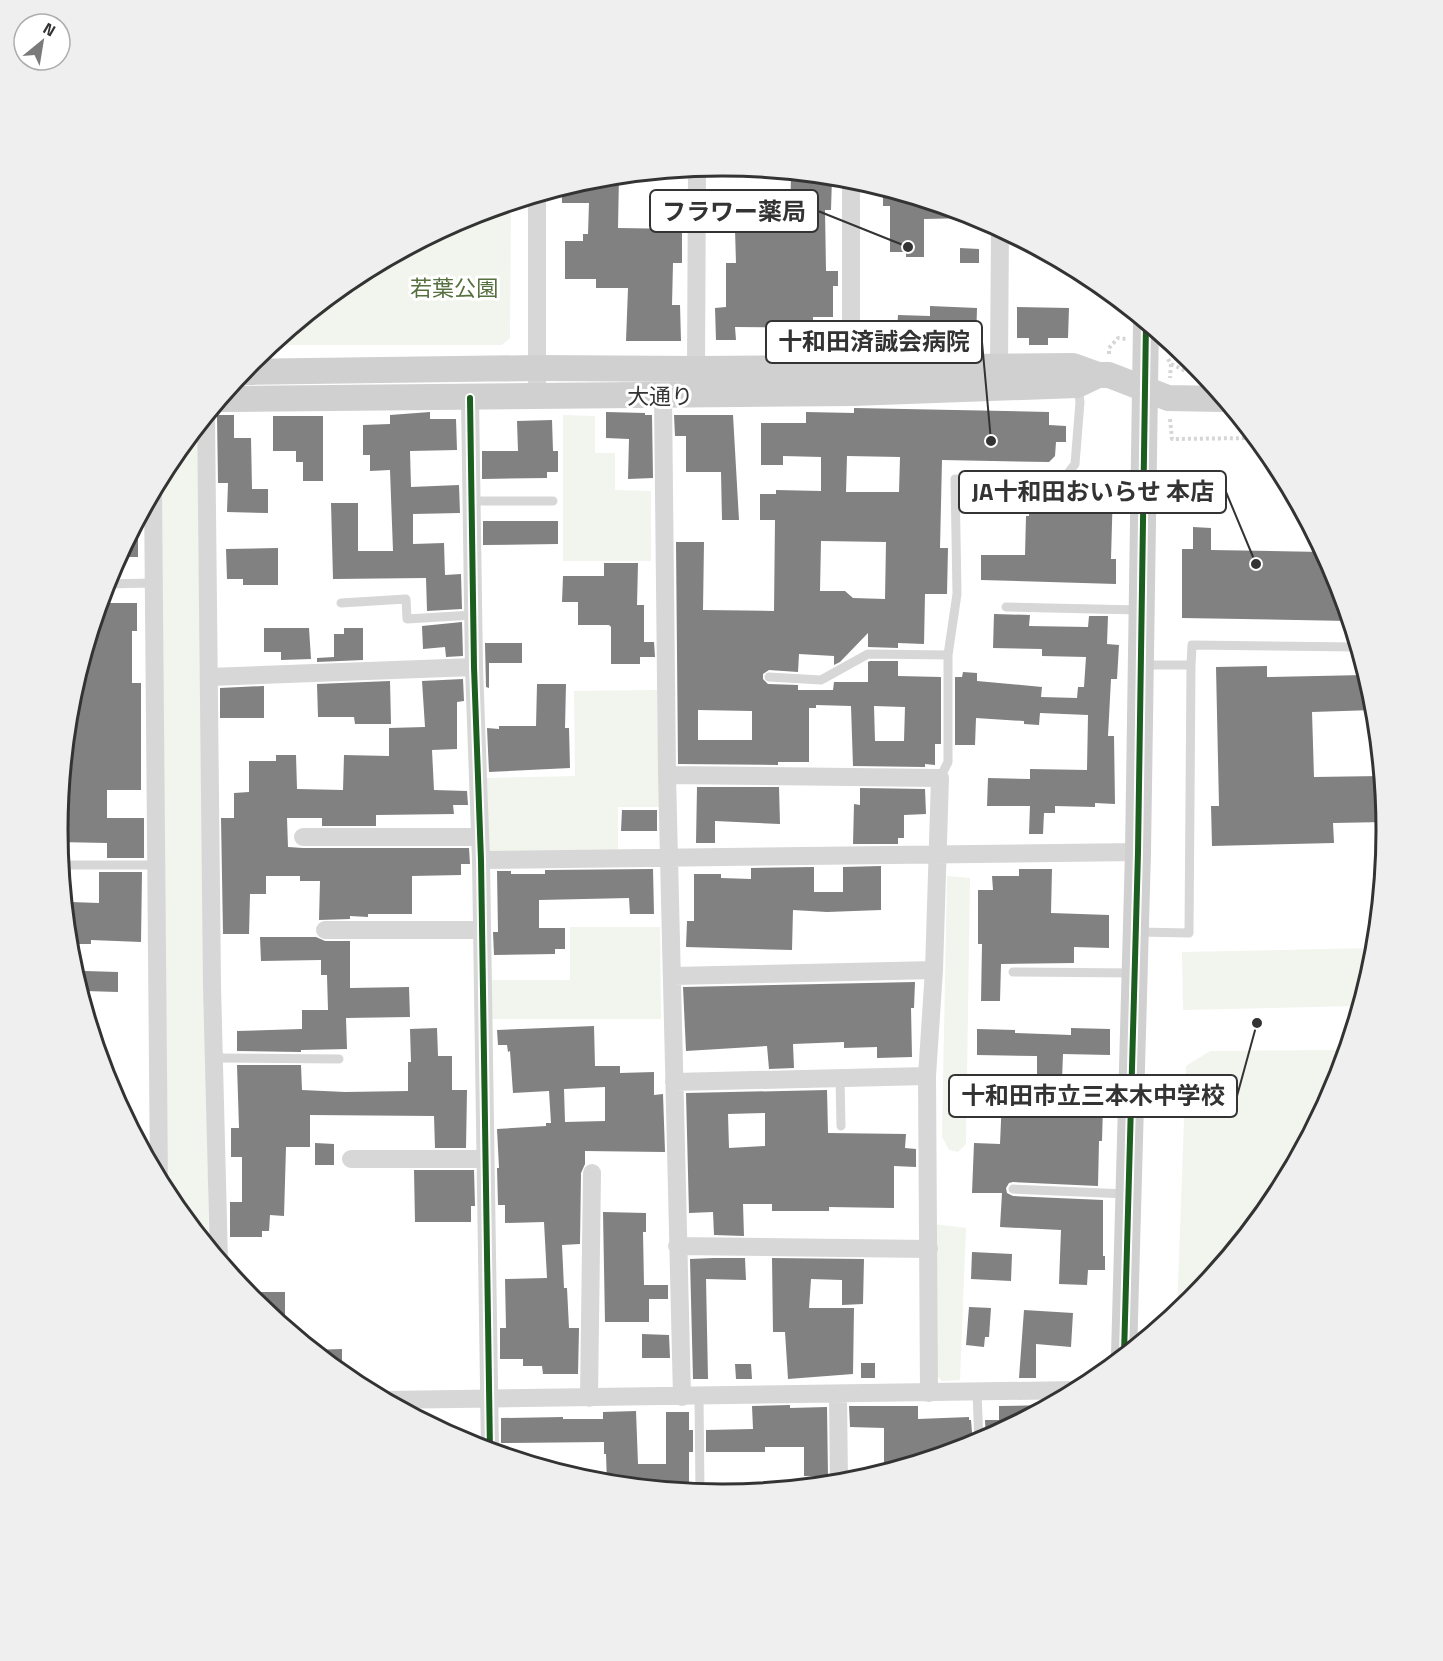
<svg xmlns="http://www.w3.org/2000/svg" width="1443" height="1661" viewBox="0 0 1443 1661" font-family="'Titillium Web','Noto Sans JP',sans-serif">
  <rect width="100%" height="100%" fill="#fff"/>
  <!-- green -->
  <path fill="#f1f5ed" d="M511 203 510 338 502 345H271L353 278 468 216Z
    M563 415 595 416V453H615V490L651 491V561H563Z
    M197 427 209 1248 168 1198 161 476 169 461Z
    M657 690 659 807H618V852L489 854 487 778 575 776 574 691Z
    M947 876 970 878 966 1144 958 1152 949 1150 942 1137Z
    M570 927H660L661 1019H492V980H570Z
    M1374 948 1373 960 1359 1006 1183 1010 1182 952Z
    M1346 1050 1335 1085 1274 1200 1191 1301 1177 1312 1186 1066 1210 1051Z
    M933 1224 966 1228 960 1380 942 1381 934 1373Z"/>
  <!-- building -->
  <path fill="#818181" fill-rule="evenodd" d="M791 173 832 177 831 210H825L826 271H838V286H833V317H813V328L735 327 736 340H716L715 308 726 307V263H736L735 230 778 229V226H790Z
    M619 176 618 228 682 229V263H673L672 305H680L681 341H626L628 288H596V279H565V241H583V234H588L589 203H562V188L592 179Z
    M883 188 970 215V218L924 219V257H906V252H890V206H883Z
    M960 248 979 249V263H960Z
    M930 306 977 308 976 342 929 341V331H897L898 315 930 316Z
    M1017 307 1069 308 1068 338H1048V345H1029V338H1017Z
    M854 408 1049 412V425L1066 426V442H1056L1055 456 1049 462 942 460 940 548H948L947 594H925L924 644 898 643V648L868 647V633L840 662 834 665V656L799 654 798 672 769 670 763 674V679L768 684 798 685V690H833L834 682H868V662L870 661H898V676L941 677V744H935V765L925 764V767L853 766 851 706 816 705V708H809V762H778V765L678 764 676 542H704L703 610 774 611 775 520H760V494H776V490L821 491V457L783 456V465H761V423H806V412L854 413ZM847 456 900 457 899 492H846ZM821 541 886 542 885 599 853 598 845 591H820ZM874 706 905 707 904 741H875ZM698 710 752 711V740H698Z
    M430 412V419H456L457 450 410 451 411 487 459 485 460 513 413 514V544L444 543 445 575 461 574 462 609 427 611 426 578 333 579 331 503H358V551H393L390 470 370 471V455H363V425L390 424V415Z
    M606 412 645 413V415H652L653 478 628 479 629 439 606 438Z
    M217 415H234V438H251L252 489H268V513L227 512 228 483H218Z
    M674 415H733L739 520H722L721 472H686V436H675Z
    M273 416H323V481H303V462H296V451H273Z
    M552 420 553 451H558V472H547V478L482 479V451H518L517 421Z
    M1084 487 1113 488 1111 559H1116V584L981 580V555H1025L1026 516H1029V505L1071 506 1072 495 1084 496Z
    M138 519V557H118L135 525Z
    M483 521H558V544L483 545Z
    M1193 527 1211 528V550L1322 552 1336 577 1349 621 1182 618V549H1193Z
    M278 548V585H243V579H227L226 549Z
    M604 563H638L637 605H644V642H654L655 657H640V664H611V627L609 625H578V602H562L563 576H604Z
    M99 603H137V631H132V683H141V790H107V818H144V858H107V843L58 842 57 826 66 825 67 794H61L63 768H65L70 701Z
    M994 614 1030 615 1029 626 1088 627 1089 616H1108L1107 644 1119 645 1117 679H1111L1108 736H1114L1115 804 1095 803V807L1055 806V813H1044L1043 834H1029L1030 806H987L988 778 1030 779V769L1087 770 1088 715 1040 713 1039 725 1024 724V721L976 718 975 745H955V677H962L963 672 977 673V681L1042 687 1041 697 1077 698 1078 687H1084L1086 657 1042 656V649L993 648Z
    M462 622 463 656 446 657 445 647 423 649 422 626Z
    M264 628H309L311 659 281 660V652H264Z
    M344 628H363V660L317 662V658L334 657V634H344Z
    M485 643H522V663H489V688L486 687Z
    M1267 666V677L1365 675 1374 710 1312 712 1314 777 1381 776 1385 822 1333 823 1334 843 1212 846 1211 806H1219L1216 667Z
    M463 679 464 701 457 702V749L432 750 434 790 467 791 468 805H453L454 814 376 815V826H322V818H287L288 847 303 848H469L470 864H461V875L412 876V914H368V917L350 916V919L319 920 320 881H300V876H266V894H250L249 934H223L221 818H234V793L249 792V761H276V755H296L297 789 343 790 344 755 389 756V728L425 727 422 681Z
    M390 681 391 724H355L354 717H318L317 684Z
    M537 684H566L565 728H569L570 768 489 772 487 728 499 729V726H536Z
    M264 686V718H220V688Z
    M697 787H779L780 824 715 821V843H696Z
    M860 788 925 789 926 814 904 815V838H898V844H853L854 804 860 805Z
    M622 810H657V831H621Z
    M881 866V910L827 912 793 910 792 950 686 947 687 921H694V874H721V878L751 879V868L814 867V892H843V867Z
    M653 869 654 914H630L629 898 539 900V928H565V949H555V954L494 955 493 932H498L497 871H511V874H545V870Z
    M1019 869H1052L1051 913 1109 915V948L1074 947V963L1001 964 1000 1001H981L982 944H978V890H993L992 876H1019Z
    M99 872H142L141 942 91 940V944H70L71 902 99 903Z
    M260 937H316L325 941H350V988L409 987 410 1017 346 1018 347 1049 301 1050V1052L237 1051V1031L302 1029V1010H328L327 975H321V960L261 961Z
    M85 971 118 972V992L85 991Z
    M915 982 914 1008H911L912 1057 877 1058V1047L844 1048V1042L793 1044 794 1068 769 1069 767 1046 686 1051 683 987Z
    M594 1026 595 1066H620V1073L654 1072V1095L663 1094 665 1152 585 1151V1164L581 1173 580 1244 562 1245 564 1288H567L569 1328H579L578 1374H543L542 1366H523V1359H500V1328H506L505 1279 547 1278 544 1222 505 1223V1205H498L497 1168H499L497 1129 546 1126V1123H551L549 1091 513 1093 510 1051 508 1052 507 1045H498L497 1030ZM605 1087V1121L565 1122 564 1089Z
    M437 1028 438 1056H452V1090H467L466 1148H435L434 1116 310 1115V1147H286L284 1216 270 1215 269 1231H262V1237H230V1202H242V1157H231V1128H239L237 1065H301L302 1090 345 1092 408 1091V1062H411L410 1029Z
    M1071 1028 1110 1029V1055L1063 1054 1062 1080H1037V1056L977 1055V1029L1015 1030V1033L1071 1035Z
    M827 1090 828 1133 906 1134 905 1148 916 1149V1167L894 1166V1208L829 1207V1211H772V1204H743L744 1236 714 1235 713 1212 689 1213 686 1093ZM765 1113V1146L729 1148 728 1114Z
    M1036 1093 1111 1094 1110 1106H1103L1102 1141H1099L1098 1186 1013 1182 1009 1183 1006 1188 1007 1193 1013 1196 1103 1200V1256H1105V1270H1088L1087 1285 1059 1284 1061 1230 1000 1227 1002 1193H972L974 1143 1000 1144 1002 1098 1036 1099Z
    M315 1143 334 1144V1165H315Z
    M414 1170H474L475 1206H471V1222H415Z
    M603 1212 646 1213V1232H643L644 1285H668V1299H649V1322H605Z
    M972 1252 1012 1254 1011 1281 971 1279Z
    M714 1258H745L746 1280 706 1279 708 1379H693L690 1259Z
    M772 1258 864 1259 863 1304 842 1305V1280L811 1279 809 1308H854L853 1374 788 1379 785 1332H773Z
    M245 1292H285V1328L251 1300Z
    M969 1307 991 1308 989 1337H985L984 1347 966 1345Z
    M1024 1310 1073 1313 1071 1347 1036 1344V1378H1019Z
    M642 1334 669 1335 670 1358H642Z
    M342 1349V1375L312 1350Z
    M861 1363H875V1378H861Z
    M735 1364H751L752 1379H736Z
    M790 1405V1408L827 1407 828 1477 804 1476V1447H765V1452H706V1430L753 1429 752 1406Z
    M1050 1405 999 1432 986 1439 985 1420H999V1406Z
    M849 1406H918V1419L969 1417V1420H971L973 1445 884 1472V1428L850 1427Z
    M636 1411 638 1464H666V1412H689V1430H693V1452H689V1492L666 1490V1486H633L607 1484 606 1454H604V1442L501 1443V1418L563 1417V1419H603V1412Z"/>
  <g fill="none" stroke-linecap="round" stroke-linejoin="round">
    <!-- path -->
    <path stroke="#d6d6d6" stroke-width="4" stroke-dasharray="3 3" stroke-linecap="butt" d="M1109 354V348L1118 338 1126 339
      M1168 359 1171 364 1170 378
      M1171 364 1186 371 1199 370
      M1170 419 1172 439 1255 438"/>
    <!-- lane -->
    <path stroke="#d7d7d7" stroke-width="9" d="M471 501H553
      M105 584 154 583
      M341 603 406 599 407 619 473 615
      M1006 607 1139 610
      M1191 665 1192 645 1357 647
      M769 677 821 680 868 654 948 655
      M940 778 948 762V655L957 594 955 479 1059 485 1075 464 1080 402 1078 387
      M60 865H156
      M1137 932 1189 933 1191 665H1142
      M1013 972 1134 973
      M214 1058 339 1059
      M840 1078 841 1126
      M995 1086 1131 1087
      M1013 1189 1127 1194
      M977 1392 979 1443
      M699 1397 700 1493"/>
    <!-- street -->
    <path stroke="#d7d7d7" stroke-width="18" d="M999 366 1000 229
      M851 368V179
      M696 369 697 168
      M537 395V195
      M663 396 667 775 682 1397
      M470 398 474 667 481 860 490 1451
      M206 416 212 985 219 1261
      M153 492 159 1181
      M209 677 474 667
      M667 775 940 778 934 970 927 1076 929 1393
      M303 837H480
      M481 860 1138 852
      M325 930H482
      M672 976 934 970
      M674 1082 927 1076
      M351 1159H485
      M677 1246 929 1249
      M838 1394 839 1483
      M589 1398 592 1173
      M384 1400 1078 1390"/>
    <!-- secondary -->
    <path stroke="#d0d0d0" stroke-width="26" d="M242 372 537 368 696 369 1073 366 1098 375H1109L1168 398 1223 399
      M220 399 853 393 1077 385 1098 375
      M1124 1355 1138 852 1146 323"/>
    <defs>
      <path id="cycleway" d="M470 398 474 667 481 860 490 1451
        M1124 1355 1138 852 1146 323"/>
    </defs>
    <!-- cycleway casing -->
    <use href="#cycleway" stroke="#fff" stroke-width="10"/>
    <!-- cycleway -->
    <use href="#cycleway" stroke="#1b5e20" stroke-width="6"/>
  </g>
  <g text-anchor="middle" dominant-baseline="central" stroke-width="6" stroke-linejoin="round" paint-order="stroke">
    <!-- park labels -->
    <g font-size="22" fill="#56703f" stroke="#fff">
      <text x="454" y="288">若葉公園</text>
    </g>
    <!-- street labels -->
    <g font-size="22" fill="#333" stroke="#fff">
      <text x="660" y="396">大通り</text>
    </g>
  </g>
  <!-- crop -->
  <path d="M0 0H1443V1661H0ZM68 830a654 654 0 1 1 1308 0a654 654 0 1 1-1308 0Z" fill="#efefef" fill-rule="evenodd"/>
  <path fill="none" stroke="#333" stroke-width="3" d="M68 830a654 654 0 1 1 1308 0a654 654 0 1 1-1308 0Z"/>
  <!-- callouts -->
  <path fill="none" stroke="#333" stroke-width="2" d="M908 247L818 211M991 441L982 342M1256 564L1226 492M1257 1023L1237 1096"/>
  <g fill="#333" stroke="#fff" stroke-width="2">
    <circle cx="908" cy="247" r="6"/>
    <circle cx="991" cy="441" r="6"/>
    <circle cx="1256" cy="564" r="6"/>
    <circle cx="1257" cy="1023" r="6"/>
  </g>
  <g fill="#fff" stroke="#333" stroke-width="2">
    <rect x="650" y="190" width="168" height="42" rx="6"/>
    <rect x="766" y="321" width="216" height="42" rx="6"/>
    <rect x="959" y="471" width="267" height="42" rx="6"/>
    <rect x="949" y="1075" width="288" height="42" rx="6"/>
  </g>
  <g font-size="24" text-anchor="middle" font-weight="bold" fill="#333">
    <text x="734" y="220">フラワー薬局</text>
    <text x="874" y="350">十和田済誠会病院</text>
    <text x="1093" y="500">JA十和田おいらせ 本店</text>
    <text x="1093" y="1104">十和田市立三本木中学校</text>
  </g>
  <!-- north arrow -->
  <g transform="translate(42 42) rotate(30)"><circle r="28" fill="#ffffff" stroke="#adadad" stroke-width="1.5"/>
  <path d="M0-4.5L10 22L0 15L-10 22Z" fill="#7a7a7a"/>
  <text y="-9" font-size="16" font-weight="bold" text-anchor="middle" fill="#333333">N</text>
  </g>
</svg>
